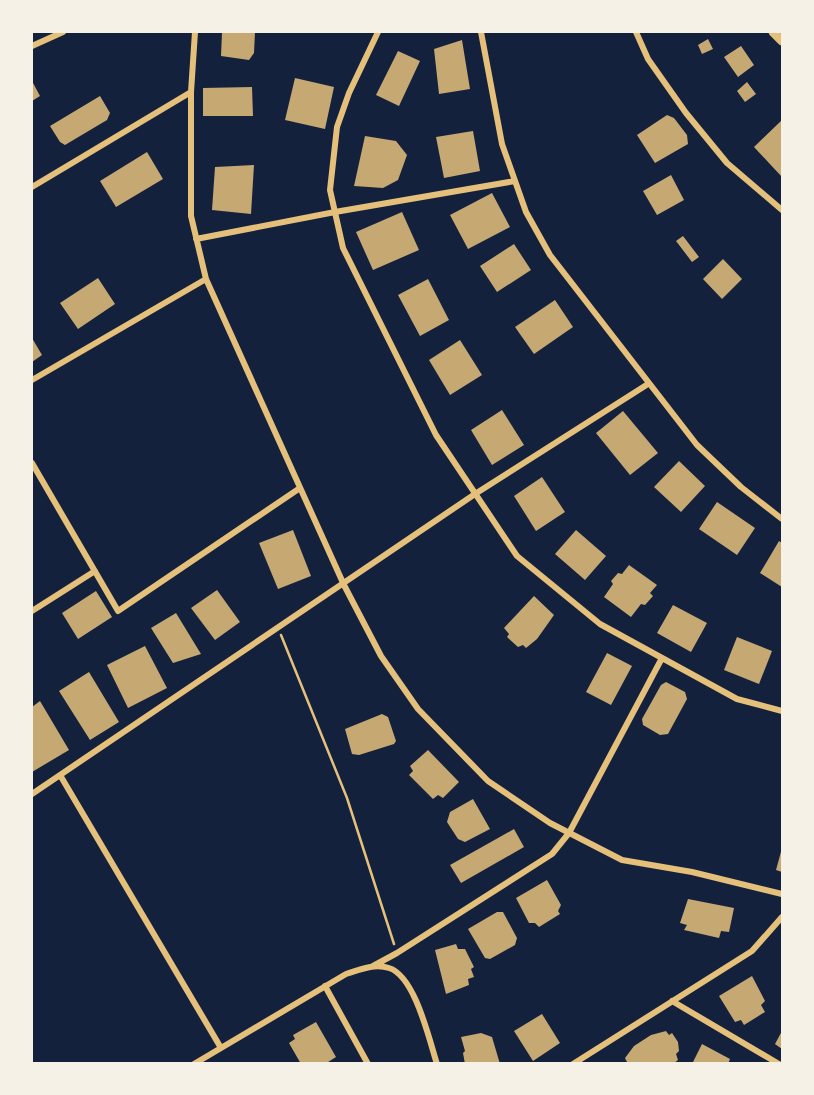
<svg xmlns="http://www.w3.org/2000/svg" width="814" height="1095" viewBox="0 0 814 1095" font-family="Lato,sans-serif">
  <rect width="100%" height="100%" fill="#14213d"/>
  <!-- building -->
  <path fill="#c6a872" d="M222 32H255L254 53 249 60 221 56Z
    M708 39 713 49 702 54 698 45Z
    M462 40 470 89 439 94 434 49Z
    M741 46 754 65 738 77 724 57Z
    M398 51 420 61 399 106 376 95Z
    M295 78 334 87 325 129 285 120Z
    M32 81 40 96 32 101Z
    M747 82 756 94 745 102 737 91Z
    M252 87 253 116H203V88Z
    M100 96 110 113 107 120 65 145 60 142 50 126Z
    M667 115 674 118 687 135 688 144 655 163 637 135Z
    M782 120V177L754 147Z
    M473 131 480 171 444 178 436 137Z
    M365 136 396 141 407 155 398 180 383 188 354 186Z
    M147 152 163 179 116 207 100 181Z
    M254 165 251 214 212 210 215 167Z
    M671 175 684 200 657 215 643 191Z
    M492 193 510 227 468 249 450 215Z
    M402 212 419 250 373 270 356 232Z
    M683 236 699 257 692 262 676 241Z
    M514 244 531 270 497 292 480 266Z
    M723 259 742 279 722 299 703 279Z
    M98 278 115 304 78 329 60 303Z
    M428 279 449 320 420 336 398 295Z
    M555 300 573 327 534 354 515 327Z
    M32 338 42 355 32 362Z
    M460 340 482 375 450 395 429 360Z
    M502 410 524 445 492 465 471 430Z
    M623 411 658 453 630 475 596 433Z
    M679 461 705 486 681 512 654 487Z
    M542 477 565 512 536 531 514 496Z
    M717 502 755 528 737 555 699 529Z
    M293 530 311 576 278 589 259 543Z
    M576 530 606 556 585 580 555 554Z
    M779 541 782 543V587L760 573Z
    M629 565 657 585 650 593 653 596 645 605 641 604 631 617 604 597 613 584 611 581 618 573 622 574Z
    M217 590 240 622 215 640 191 608Z
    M96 591 112 617 78 639 62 613Z
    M534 596 554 615 537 639 526 648 523 645 518 647 507 637 509 634 504 628Z
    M673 605 707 623 691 652 657 633Z
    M176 613 201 654 173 663 151 628Z
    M737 637 772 651 759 684 724 670Z
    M145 646 167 688 128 708 107 665Z
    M607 653 632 666 611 705 586 692Z
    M89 672 119 722 90 740 59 691Z
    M666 682 685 692 687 699 668 734 660 735 643 725 642 719 661 685Z
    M40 701 69 750 32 772V707Z
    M382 714 388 717 396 741 394 744 359 755 352 754 345 729Z
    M428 750 459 782 443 798 438 795 433 799 409 775 413 771 410 766Z
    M473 799 490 829 465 842 458 839 447 822 450 812Z
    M514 829 524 847 461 883 450 865Z
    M782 848V872L776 870Z
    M547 880 561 905 558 911 560 914 539 927 535 923H529L516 898Z
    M688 899 734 908 729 932 721 931 719 938 684 930 687 925 680 923Z
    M497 912H503L517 938 515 945 490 959 485 958 468 929Z
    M456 944 458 949H465L474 967 471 969 474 977 468 979 469 985 446 994 435 950Z
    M752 976 765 1001 761 1005 765 1012 744 1025 741 1020 735 1022 719 996Z
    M542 1014 560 1043 533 1061 514 1031Z
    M316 1022 336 1057 325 1064H301L289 1043 295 1039 293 1035Z
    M666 1031 669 1035 672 1033 678 1042 679 1051 676 1054 678 1060 673 1064H628L625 1058 634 1046 651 1035Z
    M782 1031V1049L775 1044Z
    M481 1033 492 1037 500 1064H465L463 1053 465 1051 461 1037Z
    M702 1044 730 1059 728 1064H692Z"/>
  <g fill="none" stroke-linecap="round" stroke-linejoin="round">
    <!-- path -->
    <path stroke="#e5c07b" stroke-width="2.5" d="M281 635 347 798 394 944"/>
    <!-- minor -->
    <path stroke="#e5c07b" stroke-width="6" d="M195 32 191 92V216L206 279 344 585 381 656 418 709 488 781 550 823 622 860 692 872 782 894
      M378 32 349 93 337 127 330 190 343 248 436 435 517 556 600 624 737 699 782 711
      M481 32 502 144 526 212 550 255 697 445 741 487 782 519
      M636 32 648 59 686 113 727 163 782 210
      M32 46 63 32
      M32 187 191 92
      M196 239 335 212 515 181
      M32 380 206 279
      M32 463 118 611 300 488
      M32 611 95 571
      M60 775 221 1048
      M32 794 475 494 648 384
      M373 966 397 953 552 854 569 833 662 658
      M325 986 368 1064
      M672 1001 779 1064
      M194 1064 346 974C359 970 374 963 389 968 415 976 429 1039 437 1064
      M573 1064 752 951 782 917"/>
    <!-- secondary -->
    <path stroke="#e5c07b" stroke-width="9" d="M773 32 782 41"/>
  </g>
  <!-- border -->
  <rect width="814" height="1095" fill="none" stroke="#f6f1e7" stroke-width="66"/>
</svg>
